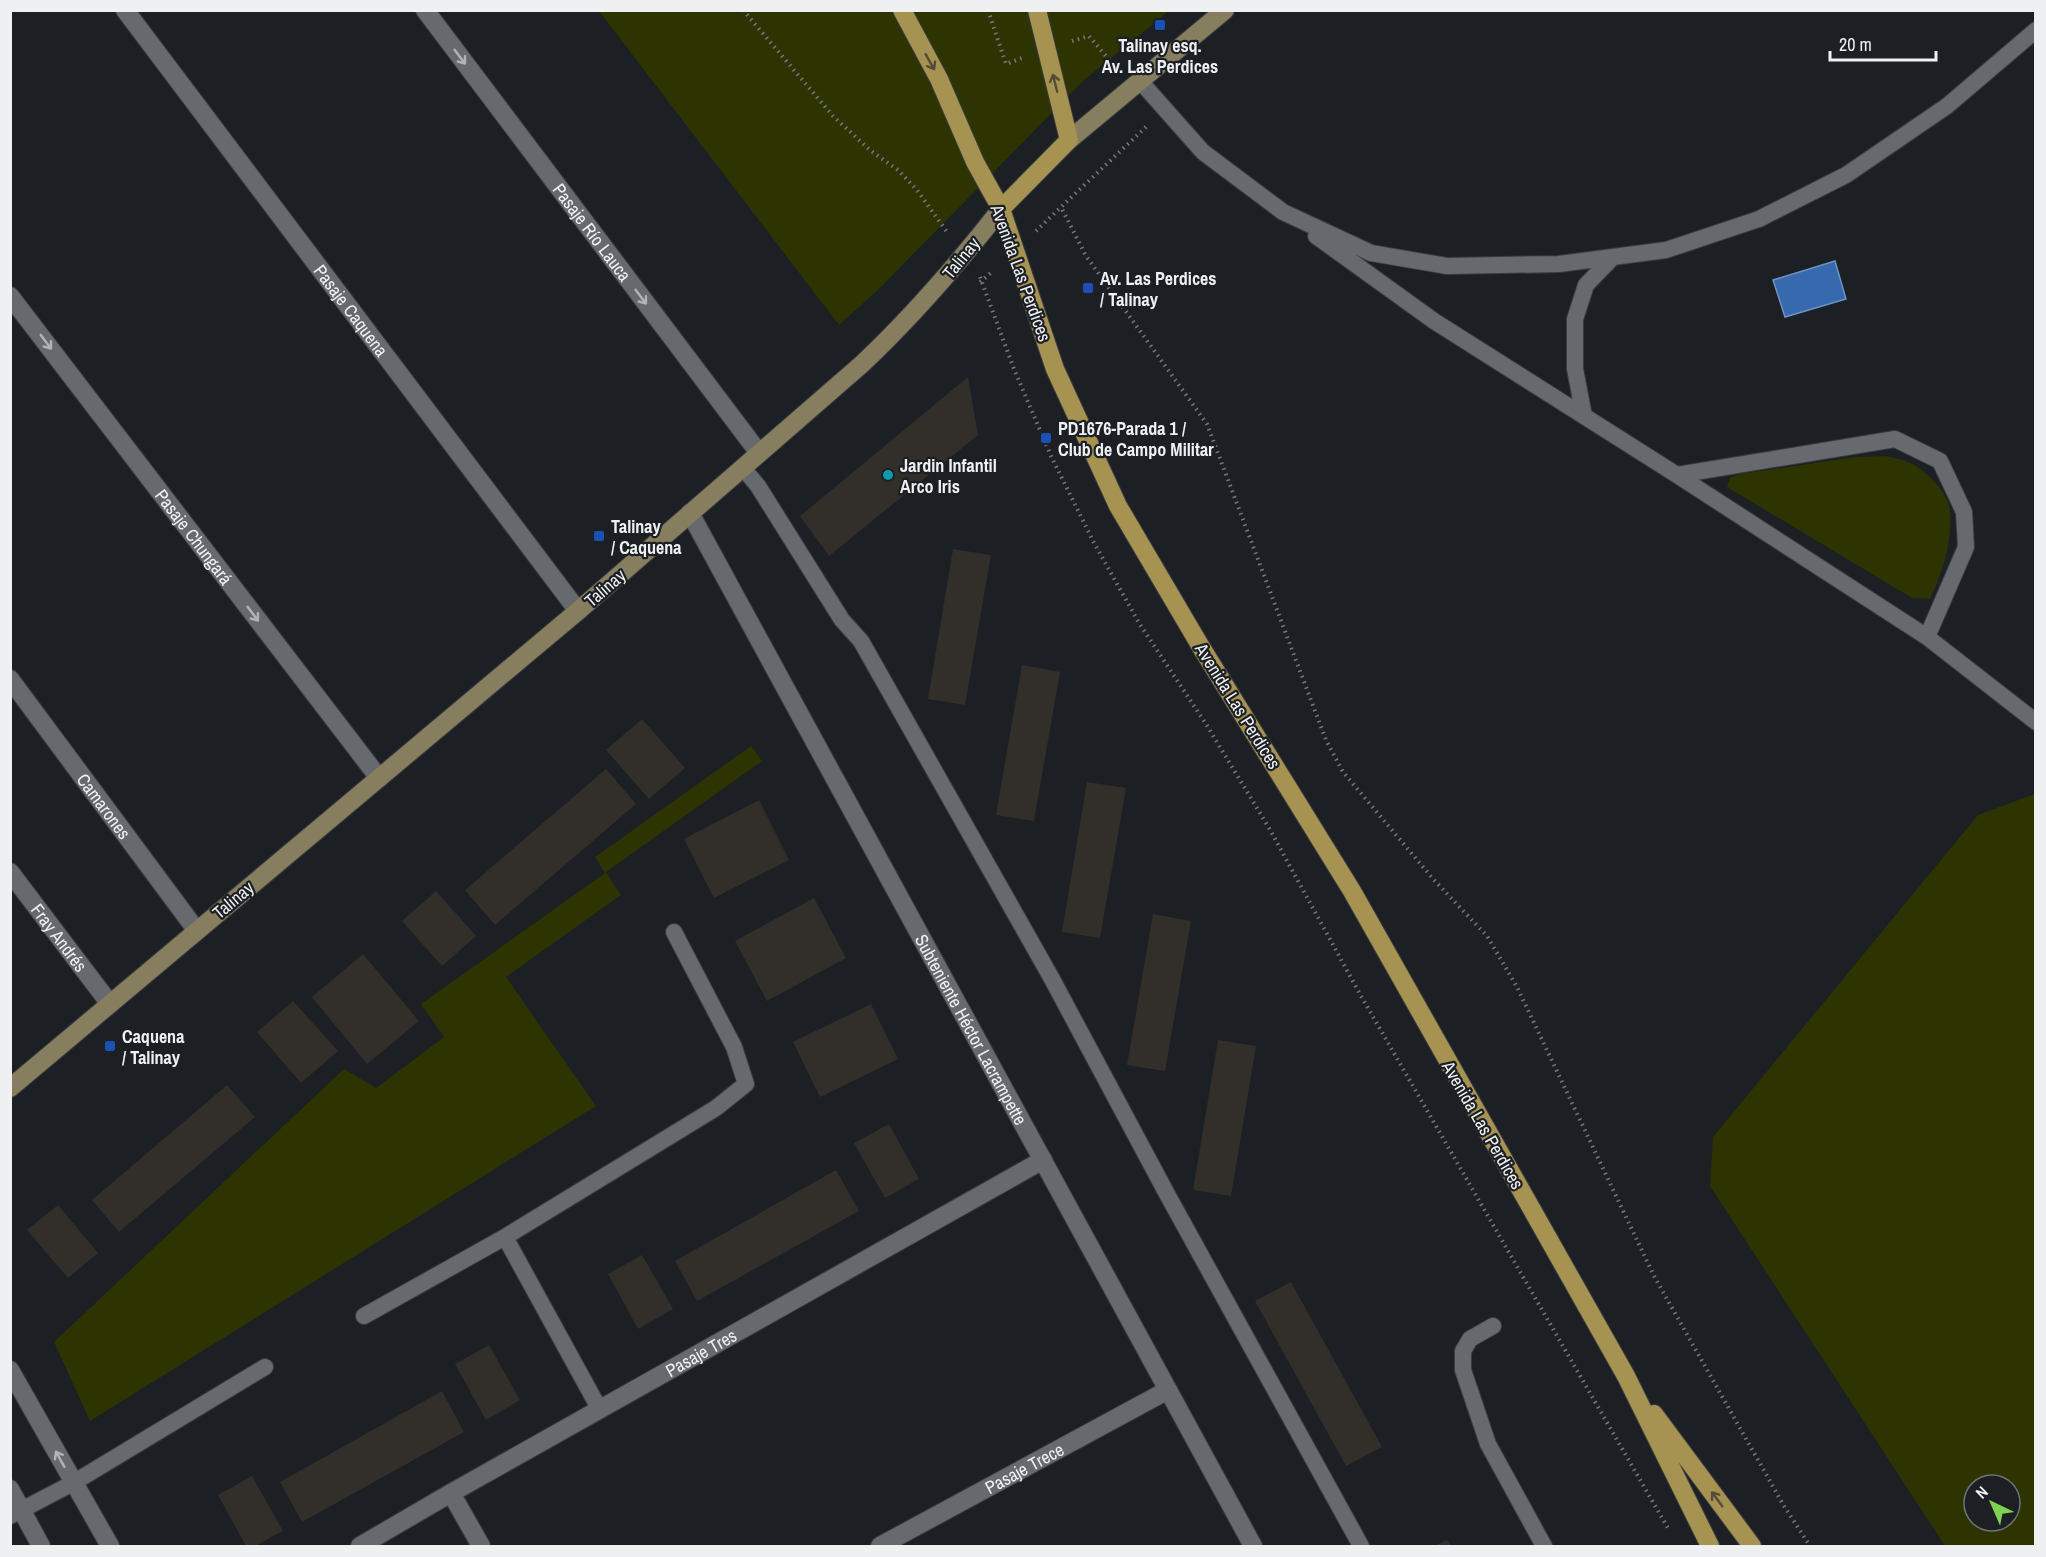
<svg xmlns="http://www.w3.org/2000/svg" width="2046" height="1557" viewBox="0 0 2046 1557" font-family="'Archivo Narrow',sans-serif">
  <rect width="100%" height="100%" fill="#1c1f23"/>
  <!-- green -->
  <path fill="#2d3402" fill-rule="evenodd" d="M599 11H1169L1083 81 878 290 839 325Z
    M1886 456C1893 458 1901 459 1908 462 1924 468 1948 492 1950 509 1953 540 1943 572 1930 599L1912 598 1727 487 1730 478 1740 474 1856 457Z
    M751 746 762 761 606 872 621 895 506 977 596 1106 90 1421 54 1342 344 1069 376 1088 444 1037 421 1004 605 873 595 857Z
    M2035 794V1546H1945L1710 1186 1713 1137 1978 815ZM1974 1485H2010V1521H1974Z"/>
  <!-- water -->
  <path fill="#3769af" stroke="#6e92c3" stroke-width="1.5" d="M1835 261 1846 299 1785 317 1773 280Z"/>
  <!-- building -->
  <path fill="#322f2b" d="M968 377 978 435 829 556 800 516Z
    M953 549 991 555 965 705 928 699Z
    M1022 665 1060 672 1034 821 996 815Z
    M642 719 685 768 649 799 606 750Z
    M606 769 636 804 495 925 465 890Z
    M1087 782 1126 788 1100 938 1062 932Z
    M759 800 789 860 714 898 684 839Z
    M436 891 476 936 442 966 402 921Z
    M814 898 846 958 767 1001 735 941Z
    M1153 914 1191 921 1165 1071 1127 1065Z
    M363 954 419 1021 367 1064 312 997Z
    M293 1001 338 1051 301 1083 257 1032Z
    M871 1004 898 1059 820 1097 793 1042Z
    M1218 1040 1256 1046 1231 1196 1193 1190Z
    M227 1085 255 1117 119 1232 92 1200Z
    M889 1124 919 1179 885 1198 854 1143Z
    M836 1170 859 1211 697 1301 675 1261Z
    M58 1205 98 1253 68 1278 27 1230Z
    M642 1255 673 1309 638 1329 608 1274Z
    M1291 1282 1382 1447 1346 1466 1255 1301Z
    M489 1345 520 1400 486 1420 455 1364Z
    M442 1391 464 1432 302 1522 280 1482Z
    M252 1476 283 1531 255 1546H246L218 1495Z
    M1447 1540 1451 1546H1434Z"/>
  <g fill="none" stroke-linecap="round" stroke-linejoin="round">
    <defs>
      <path id="lane" d="M1140 81 1203 152 1283 212 1371 253 1447 266 1559 264 1666 250 1759 219 1846 175 1947 106 2036 30
        M1316 236 1434 321 1677 475 1927 637 2036 722
        M1584 416 1575 369V319L1586 285 1613 257
        M743 468 758 486 842 620 861 641 1052 979 1167 1194 1361 1546
        M1677 475 1895 439 1940 461 1964 512 1966 547 1927 637
        M505 1237 600 1410
        M364 1316 505 1237 716 1108 746 1084 734 1047 674 932
        M1493 1326 1470 1339 1463 1351V1370L1488 1444 1544 1546
        M10 1516 73 1483 265 1367"/>
      <g id="street">
        <path id="s1" d="M125 10 578 611"/>
        <path id="s2" d="M425 10 759 453"/>
        <path id="s3" d="M10 296 379 778"/>
        <path id="s4" d="M690 513 1253 1546"/>
        <path id="s5" d="M10 679 197 931"/>
        <path id="s6" d="M10 872 110 1004"/>
        <path d="M10 1370 110 1546"/>
        <path d="M10 1489 41 1546"/>
        <path d="M451 1493 481 1546"/>
        <path id="s7" d="M360 1546 451 1493 1043 1160"/>
        <path id="s8" d="M880 1546 1168 1390"/>
      </g>
      <path id="secondary" d="M1069 140 1225 10
        M10 1088 578 611 862 364C914 315 957 265 1001 209"/>
      <path id="primary" d="M902 10 939 79 975 162 1001 209 1055 369 1118 506 1201 647 1352 891 1626 1376 1710 1546
        M1001 209 1069 140 1037 10
        M1654 1414 1752 1546"/>
    </defs>
    <!-- lane casing -->
    <use href="#lane" stroke="#3a3c3f" stroke-width="18"/>
    <!-- street casing -->
    <use href="#street" stroke="#3a3c3f" stroke-width="20"/>
    <!-- secondary casing -->
    <use href="#secondary" stroke="#3a3c3f" stroke-width="20"/>
    <!-- primary casing -->
    <use href="#primary" stroke="#3a3c3f" stroke-width="20"/>
    <!-- path -->
    <path stroke="#76787c" stroke-width="4" stroke-dasharray="1.5 4.5" stroke-linecap="butt" d="M743 10 833 116 871 151 898 170 917 190 947 232
      M988 10 1006 64 1022 58
      M1072 41 1089 36 1115 67
      M1146 127 1061 207 1086 256 1207 424 1326 740 1343 772 1434 880 1487 936 1517 987 1654 1276 1784 1506 1810 1546
      M1036 231 1061 207
      M980 277 1014 369 1051 456 1093 541 1139 623 1206 724 1269 828 1361 996 1669 1530
      M980 282 993 271"/>
    <!-- lane -->
    <use href="#lane" stroke="#66696d" stroke-width="16"/>
    <!-- street -->
    <use href="#street" stroke="#66696d" stroke-width="18"/>
    <!-- secondary -->
    <use href="#secondary" stroke="#867e5f" stroke-width="18"/>
    <!-- primary -->
    <use href="#primary" stroke="#a69251" stroke-width="18"/>
  </g>
  <!-- one-way arrows -->
  <defs><path id="oneway-shaft" d="M-6 0H5M1.5-3L5.5 0L1.5 3" fill="none" stroke-width="1.6" stroke-linecap="round" stroke-linejoin="round" transform="scale(1.5)"/></defs>
  <g stroke="#b1b3b6">
    <use href="#oneway-shaft" transform="translate(460 57) rotate(53)"/>
    <use href="#oneway-shaft" transform="translate(641 297) rotate(53)"/>
    <use href="#oneway-shaft" transform="translate(46 342) rotate(53)"/>
    <use href="#oneway-shaft" transform="translate(253 614) rotate(53)"/>
    <use href="#oneway-shaft" transform="translate(60 1459) rotate(-119)"/>
  </g>
  <g stroke="#534d35">
    <use href="#oneway-shaft" transform="translate(930 62) rotate(61)"/>
    <use href="#oneway-shaft" transform="translate(1055 83) rotate(-104)"/>
    <use href="#oneway-shaft" transform="translate(1717 1499) rotate(-126)"/>
  </g>
  <!-- markers -->
  <g fill="#1a4fb4" stroke="#1c1f23" stroke-width="2">
    <rect x="1154" y="19" width="12" height="12" rx="3"/>
    <rect x="1082" y="282" width="12" height="12" rx="3"/>
    <rect x="1040" y="432" width="12" height="12" rx="3"/>
    <rect x="593" y="530" width="12" height="12" rx="3"/>
    <rect x="104" y="1040" width="12" height="12" rx="3"/>
  </g>
  <circle fill="#0f9aa8" stroke="#1c1f23" stroke-width="2" cx="888" cy="475" r="6"/>
  <g text-anchor="middle" dominant-baseline="central" stroke-width="4.5" stroke-linejoin="round" paint-order="stroke">
    <!-- poi labels -->
    <g font-size="18" font-weight="bold" fill="#eef0f2" stroke="#1c1f23" text-anchor="start">
      <text x="1160" y="45" text-anchor="middle">Talinay esq.<tspan x="1160" dy="21">Av. Las Perdices</tspan></text>
      <text x="1100" y="278">Av. Las Perdices<tspan x="1100" dy="21">/ Talinay</tspan></text>
      <text x="1058" y="428">PD1676-Parada 1 /<tspan x="1058" dy="21">Club de Campo Militar</tspan></text>
      <text x="900" y="465">Jardin Infantil<tspan x="900" dy="21">Arco Iris</tspan></text>
      <text x="611" y="526">Talinay<tspan x="611" dy="21">/ Caquena</tspan></text>
      <text x="122" y="1036">Caquena<tspan x="122" dy="21">/ Talinay</tspan></text>
    </g>
    <!-- street labels -->
    <g font-size="18" fill="#eef0f2" stroke="#1c1f23">
      <text stroke="none"><textPath href="#s2" startOffset="278">Pasaje Río Lauca</textPath></text>
      <text transform="translate(961 258) rotate(-51)">Talinay</text>
      <text transform="translate(1021 273) rotate(70)">Avenida Las Perdices</text>
      <text stroke="none"><textPath href="#s1" startOffset="376">Pasaje Caquena</textPath></text>
      <text stroke="none"><textPath href="#s3" startOffset="303">Pasaje Chungará</textPath></text>
      <text transform="translate(605 588) rotate(-41)">Talinay</text>
      <text transform="translate(1238 706) rotate(58)">Avenida Las Perdices</text>
      <text stroke="none"><textPath href="#s5" startOffset="158">Camarones</textPath></text>
      <text transform="translate(233 900) rotate(-40)">Talinay</text>
      <text stroke="none"><textPath href="#s6" startOffset="82">Fray Andrés</textPath></text>
      <text stroke="none"><textPath href="#s4" startOffset="588">Subteniente Héctor Lacrampette</textPath></text>
      <text transform="translate(1483 1125) rotate(60)">Avenida Las Perdices</text>
      <text stroke="none"><textPath href="#s7" startOffset="392">Pasaje Tres</textPath></text>
      <text stroke="none"><textPath href="#s8" startOffset="164">Pasaje Trece</textPath></text>
    </g>
  </g>
  <!-- border -->
  <rect width="2046" height="1557" fill="none" stroke="#eef0f2" stroke-width="24"/>
  <!-- north arrow -->
  <g transform="translate(1992 1503) rotate(316)"><circle r="28" fill="#1c1f23" stroke="#707376" stroke-width="1.5"/>
  <path d="M0-4.5L10 22L0 15L-10 22Z" fill="#7ed153"/>
  <text y="-9" font-size="16" font-weight="bold" text-anchor="middle" fill="#eef0f2">N</text>
  </g>
  <!-- scale -->
  <path d="M1830 51v9h106v-9" fill="none" stroke="#eef0f2" stroke-width="3"/>
  <text x="1839" y="51" font-size="18" fill="#eef0f2" stroke="#1c1f23" stroke-width="4.5" paint-order="stroke">20 m</text>
</svg>
